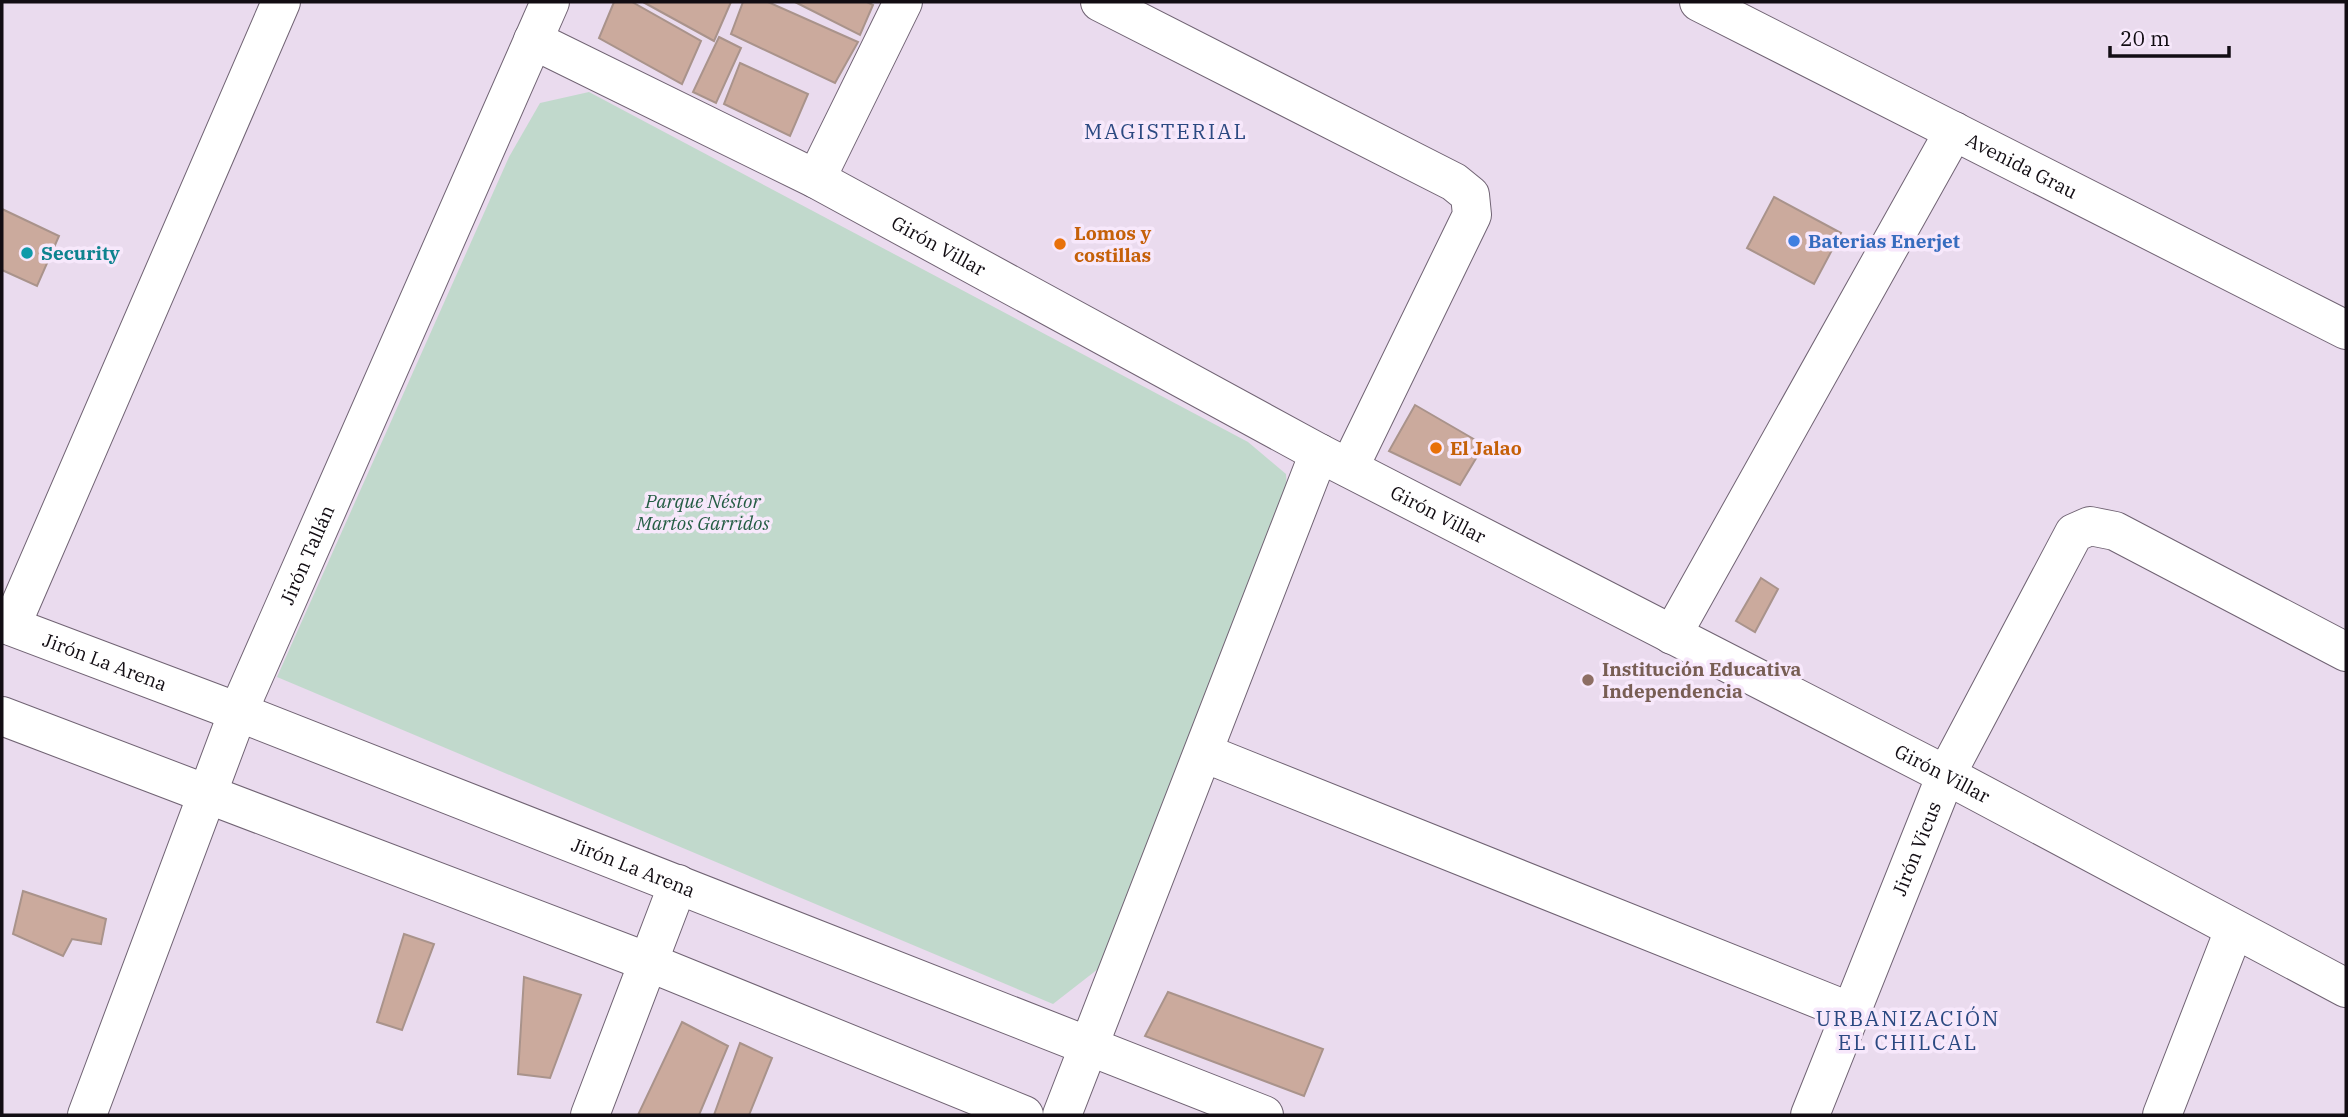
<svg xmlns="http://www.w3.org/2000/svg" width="2348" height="1117" viewBox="0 0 2348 1117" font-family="'IBM Plex Serif',serif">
  <rect width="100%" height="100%" fill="#eadbee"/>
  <!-- green -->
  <path fill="#c1d9cc" d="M589 92 1248 442 1286 474 1288 509 1098 969 1053 1004 277 677 509 157 540 103Z"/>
  <!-- building -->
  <path fill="#cbaa9d" stroke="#a9938b" stroke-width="2" d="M614 2H632L701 41 682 84 599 38Z
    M643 2H731L714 41Z
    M743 2H768L858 42 835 83 731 34Z
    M795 2H867L873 5 860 35Z
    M719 37 741 48 716 103 693 92Z
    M740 63 808 94 790 136 724 104Z
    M1774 197 1841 233 1814 284 1747 248Z
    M2 209 59 236 37 286 2 270Z
    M1415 405 1484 445 1460 485 1389 451Z
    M1761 578 1778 589 1755 632 1736 621Z
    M23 891 106 919 101 944 72 939 63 956 13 934Z
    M404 934 434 944 402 1030 377 1022Z
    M524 977 581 995 550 1078 518 1074Z
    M1168 992 1323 1049 1304 1096 1145 1036Z
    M682 1022 728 1046 699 1115H638Z
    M740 1043 772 1058 749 1115H714Z"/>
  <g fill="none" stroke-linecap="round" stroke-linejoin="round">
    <defs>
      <g id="street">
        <path d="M1100 2 1454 182 1470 195 1472 215 1349 468"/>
        <path id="s1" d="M533 40 816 179 1319 453 1946 775 2346 988"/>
        <path d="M816 179 903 2"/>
        <path d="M11 626 281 2"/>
        <path d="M1672 635 1954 131"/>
        <path d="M1204 753 1851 1012"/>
        <path id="s2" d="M87 1115 238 712 550 2"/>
        <path d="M590 1115 678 884"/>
        <path d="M1062 1115 1319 453"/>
        <path id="s3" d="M1810 1115 1946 775 2074 533 2090 526 2115 531 2346 652"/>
        <path d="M2162 1115 2234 930"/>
      </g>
      <g id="secondary">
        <path id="s4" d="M1699 2 2346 330"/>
        <path id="s5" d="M2 623 238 712 1264 1115"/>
        <path d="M2 716 648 962 1024 1115"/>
      </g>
    </defs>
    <!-- street casing -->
    <use href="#street" stroke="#706373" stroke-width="40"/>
    <!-- secondary casing -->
    <use href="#secondary" stroke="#706373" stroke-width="40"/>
    <!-- street -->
    <use href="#street" stroke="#fff" stroke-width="38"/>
    <!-- secondary -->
    <use href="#secondary" stroke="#fff" stroke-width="38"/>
  </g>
  <!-- markers -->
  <circle fill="#3f7fe0" stroke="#f7e8fb" stroke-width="2.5" cx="1794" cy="241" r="7"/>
  <g fill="#e8710a" stroke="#f7e8fb" stroke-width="2.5">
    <circle cx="1060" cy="244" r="7"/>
    <circle cx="1436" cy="448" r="7"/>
  </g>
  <circle fill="#0f9aa8" stroke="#f7e8fb" stroke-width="2.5" cx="27" cy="253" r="7"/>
  <circle fill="#8d6e63" stroke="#f7e8fb" stroke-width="2.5" cx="1588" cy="680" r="7"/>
  <g text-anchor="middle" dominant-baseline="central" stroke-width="7" stroke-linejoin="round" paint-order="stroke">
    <!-- street labels -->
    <g font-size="19" fill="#120d13" stroke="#f7e8fb">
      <text stroke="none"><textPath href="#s4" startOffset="362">Avenida Grau</textPath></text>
      <text stroke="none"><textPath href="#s1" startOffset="455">Girón Villar</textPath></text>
      <text stroke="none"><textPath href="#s1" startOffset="1022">Girón Villar</textPath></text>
      <text stroke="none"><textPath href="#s2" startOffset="602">Jirón Tallán</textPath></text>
      <text stroke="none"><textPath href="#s5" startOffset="110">Jirón La Arena</textPath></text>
      <text stroke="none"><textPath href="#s1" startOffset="1589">Girón Villar</textPath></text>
      <text stroke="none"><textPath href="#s3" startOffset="287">Jirón Vicus</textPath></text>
      <text stroke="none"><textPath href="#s5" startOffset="677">Jirón La Arena</textPath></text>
    </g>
    <!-- food labels -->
    <g font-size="19" font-weight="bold" fill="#c56008" stroke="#f7e8fb" text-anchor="start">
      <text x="1074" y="233">Lomos y<tspan x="1074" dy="22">costillas</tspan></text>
      <text x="1450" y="448">El Jalao</text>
    </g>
    <!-- shop labels -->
    <g font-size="19" font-weight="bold" fill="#366cbe" stroke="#f7e8fb" text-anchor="start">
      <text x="1808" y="241">Baterias Enerjet</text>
    </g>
    <!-- culture labels -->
    <g font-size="19" font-weight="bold" fill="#0d838f" stroke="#f7e8fb" text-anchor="start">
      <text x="41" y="253">Security</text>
    </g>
    <!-- park labels -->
    <g font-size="19" font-style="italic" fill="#255d44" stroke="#f7e8fb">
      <text x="703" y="501">Parque Néstor<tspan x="703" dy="22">Martos Garridos</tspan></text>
    </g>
    <!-- education labels -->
    <g font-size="19" font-weight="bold" fill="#785e54" stroke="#f7e8fb" text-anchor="start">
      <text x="1602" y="669">Institución Educativa<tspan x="1602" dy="22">Independencia</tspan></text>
    </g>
    <!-- neighbourhood labels -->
    <g font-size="21" letter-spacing="2" fill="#2b4981" stroke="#f7e8fb">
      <text x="1166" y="131">MAGISTERIAL</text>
      <text x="1908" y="1018">URBANIZACIÓN<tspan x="1908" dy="24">EL CHILCAL</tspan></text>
    </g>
  </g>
  <!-- border -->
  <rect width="2348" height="1117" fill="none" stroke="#120d13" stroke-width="7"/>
  <!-- scale -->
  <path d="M2110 46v10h119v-10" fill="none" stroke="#120d13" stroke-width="3.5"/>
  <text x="2120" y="46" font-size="21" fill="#120d13" stroke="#f7e8fb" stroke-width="5" paint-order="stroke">20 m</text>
</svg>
